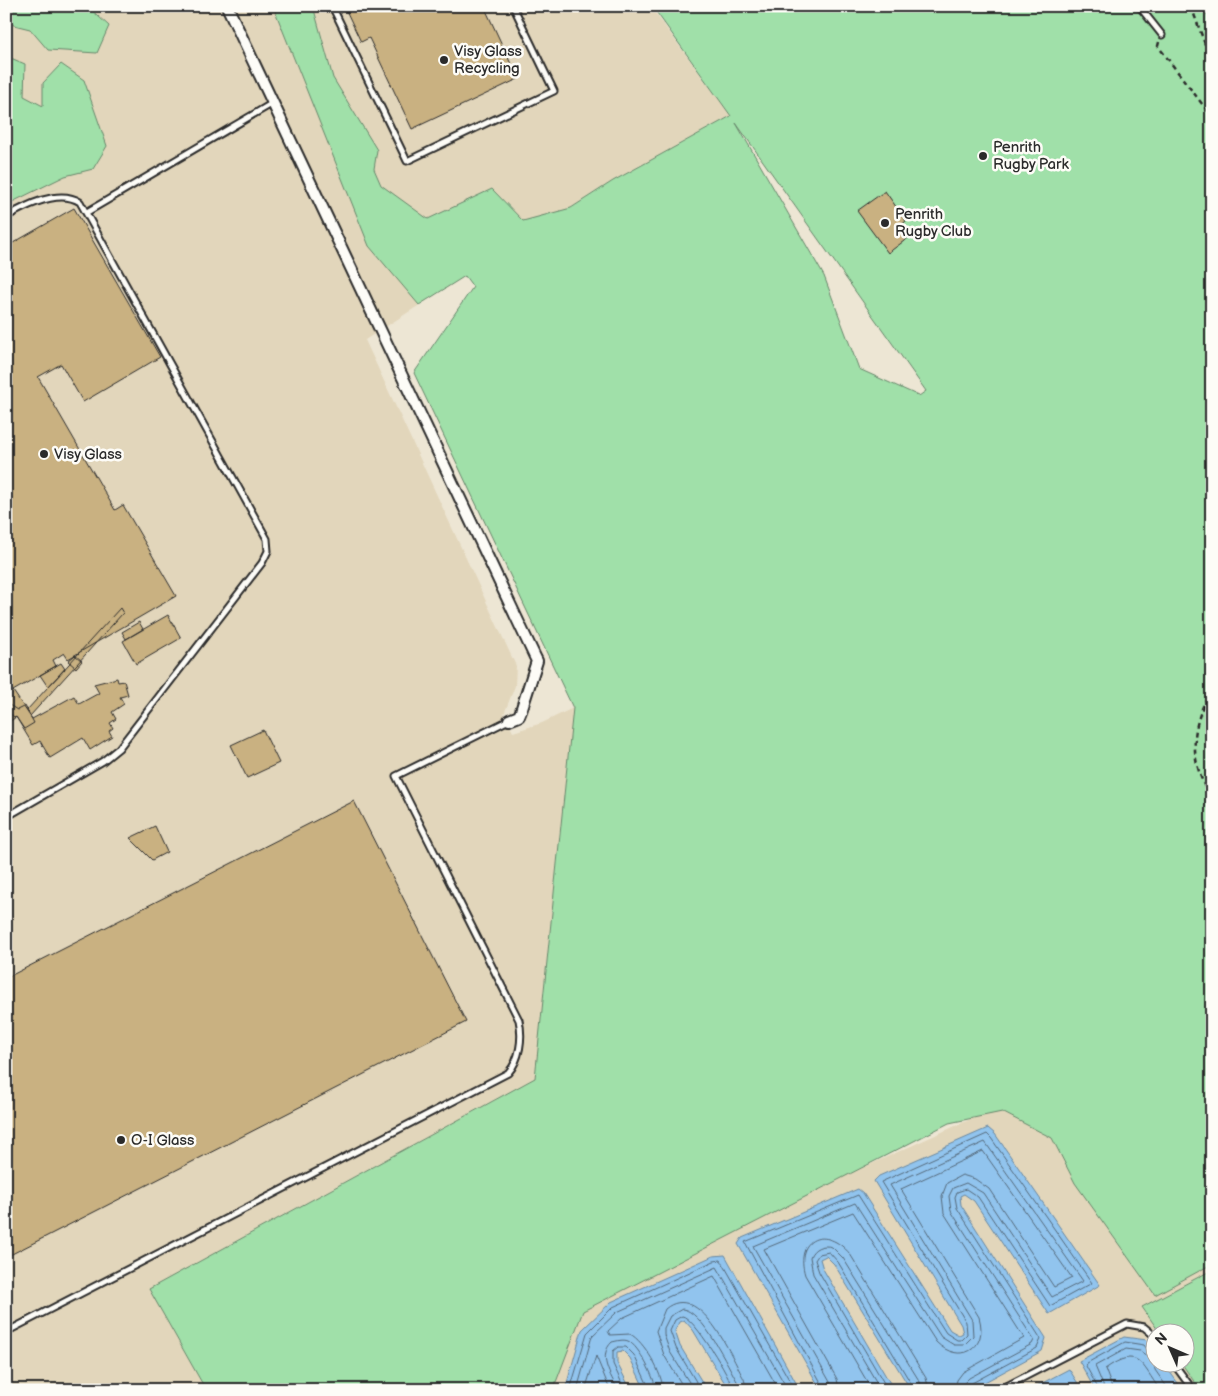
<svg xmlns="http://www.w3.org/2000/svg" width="1218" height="1396" viewBox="0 0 1218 1396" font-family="'Balsamiq Sans',sans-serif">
  <rect width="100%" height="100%" fill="#ede6d4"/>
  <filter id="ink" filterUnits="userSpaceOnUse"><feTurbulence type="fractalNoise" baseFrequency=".02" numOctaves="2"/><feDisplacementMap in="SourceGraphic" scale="10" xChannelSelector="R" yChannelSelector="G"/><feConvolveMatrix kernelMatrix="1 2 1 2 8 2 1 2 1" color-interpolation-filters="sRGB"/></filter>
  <g filter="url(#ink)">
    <!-- built -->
    <path fill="#e2d6bb" d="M6 6H650L731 116 613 181 365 340 516 666 515 686 504 714 513 732 542 723 573 708 535 1078 150 1289 206 1390H6Z
      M1212 1010V1270L1142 1308 1160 1333 1156 1334V1364H1182L1200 1390H545L572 1299Z"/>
    <!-- green -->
    <path fill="#a0e0a9" stroke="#66866a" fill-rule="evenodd" d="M6 6H87L109 26 97 53 48 50 30 29 6 23Z
      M273 6H313L333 78 377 150 374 169 381 185 428 219 492 189 523 221 571 208 613 181 731 116 652 6H1201L1212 22V1175L1209 1181 1212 1187V1264L1155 1295 1075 1183 1052 1138 1002 1112 949 1123 583 1311 553 1390H206L149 1289 535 1078 573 708 414 373 473 287 465 276 419 305 369 246ZM736 123 926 391 919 396 859 369 824 276Z
      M6 56 25 64 24 96 43 106V83L61 64 84 80 107 146 93 169 65 176 6 205Z
      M1212 1270V1390H1200L1182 1364H1186V1334L1160 1333 1142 1307Z"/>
    <!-- water -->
    <path fill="#91c4ee" stroke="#6887a0" d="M988 1128 995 1134 1100 1285 1049 1314 974 1201 964 1194 960 1196 961 1205 1046 1338 1042 1351 970 1390H911L834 1264 826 1256 820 1259 823 1269 894 1390H821L738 1244 742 1238 858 1189 863 1193 950 1330 959 1335 963 1333 961 1325 874 1181 879 1176Z
      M725 1255 800 1390H729L693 1330 684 1320 679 1322 675 1331 680 1346 707 1390H645L630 1358 623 1351 617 1352V1363L631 1390H565L582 1330 611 1302 713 1256Z
      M1124 1337 1147 1340 1155 1352 1156 1364H1164L1183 1390H1095L1079 1361Z
      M1069 1369 1082 1390H1029Z"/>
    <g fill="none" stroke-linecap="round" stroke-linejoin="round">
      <!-- shore -->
      <path stroke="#546879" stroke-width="1" d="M570 1390 587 1333 613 1307 714 1261 721 1260 795 1390
        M577 1390 592 1336 617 1312 717 1267 788 1390
        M585 1390 596 1356 610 1390
        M618 1390C611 1376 597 1356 612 1342 617 1341 623 1339 628 1341 639 1346 655 1378 656 1390
        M625 1390 613 1364V1351L618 1347H626L634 1355 650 1390
        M663 1390C663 1374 644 1341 630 1334L610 1335 608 1331 622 1318 714 1276 779 1390
        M685 1390 664 1355 656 1331 665 1309C700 1280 731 1356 744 1379L747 1390
        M694 1390 670 1352 664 1335V1328L670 1316 682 1309C702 1310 728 1366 738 1383L739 1390
        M701 1390 676 1348 670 1331 675 1320 682 1316C694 1317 731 1378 733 1390
        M825 1390 745 1242 858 1195 946 1333 957 1340H961L967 1334 966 1322 881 1182 987 1134 991 1138 1092 1283 1050 1306 978 1197 966 1189 957 1192 955 1197 957 1208 1041 1339 1037 1348 972 1383 969 1390
        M832 1390 830 1382 753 1246 855 1203 941 1337 954 1345H964L973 1336 972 1320 890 1185 985 1142 1083 1281 1052 1297 983 1193 966 1183 953 1188 949 1196 951 1211 1034 1340 1032 1344 969 1378 964 1383 963 1390
        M839 1390 837 1379 764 1249 853 1212 936 1342C959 1365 989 1350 979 1317L901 1189 983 1151 1072 1278 1054 1287 989 1189 975 1179 962 1175 947 1183 942 1196 944 1213 1024 1338 963 1372 957 1380 955 1390
        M872 1390 805 1275C794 1238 826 1225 850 1254L926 1378 929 1390
        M881 1390 813 1274 810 1257C813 1248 823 1244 832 1247L843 1258 920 1382 922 1390
        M888 1390 819 1272 815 1260 819 1254 829 1252 838 1262 915 1390
        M1099 1390 1086 1366 1087 1363 1125 1342 1144 1345 1150 1353 1156 1354
        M1105 1390 1095 1366 1126 1349 1140 1351 1154 1361 1155 1370 1169 1390
        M1113 1390 1105 1369C1139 1345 1141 1364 1160 1390"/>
    </g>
    <!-- building -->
    <path fill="#c9b181" stroke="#2b2b2b" d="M344 6H484L518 79 412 129 369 38 361 42Z
      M885 191 906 221 900 226 908 238 888 253 857 211Z
      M74 208 160 357 83 402 61 364 38 377 115 510 123 505 176 596 68 659 64 653 53 660 56 666 6 695V247Z
      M120 608 123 613 30 716 27 710Z
      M168 615 181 638 136 664 123 641Z
      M139 622 143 629 126 639 122 632Z
      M75 655 82 661 76 668 68 661Z
      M61 663 65 669 48 687 40 675Z
      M117 678 118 682 124 681 128 695 120 697 124 704 112 712 116 719 110 723 113 728 109 731 112 736 90 750 83 738 50 758 40 741 33 745 16 717 6 724V703L9 701 6 695 13 691 32 719 74 696 79 704 99 693 94 684Z
      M6 703 17 710 25 706 34 723 24 729 16 717 15 718 6 710Z
      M263 730 279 763 247 778 231 745Z
      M354 801 466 1022 6 1257V978Z
      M155 826 167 852 152 860 130 838Z"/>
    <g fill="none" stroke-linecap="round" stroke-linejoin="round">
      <defs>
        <path id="lane" d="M332 6 407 161 554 91 513 6
          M1139 6 1162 35
          M87 212 273 103
          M6 217C25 206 59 188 80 202L267 539 268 551 262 563 119 748 103 761 6 817
          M6 1332 508 1073C520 1060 523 1038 519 1020L396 776 509 720
          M1174 1364 1193 1390
          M999 1390 1127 1324 1144 1327 1156 1337"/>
        <path id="street" d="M227 6 535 657 537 661 521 711 519 716 509 720"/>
      </defs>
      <!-- lane casing -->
      <use href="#lane" stroke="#2b2b2b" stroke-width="9"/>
      <!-- street casing -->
      <use href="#street" stroke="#2b2b2b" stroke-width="14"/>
      <!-- path -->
      <path stroke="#2b2b2b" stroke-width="2.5" stroke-dasharray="5 4" stroke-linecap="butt" d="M1191 6 1206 47 1212 70
        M1159 42 1158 46 1212 117
        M1212 689C1189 727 1189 761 1212 800"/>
      <!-- lane -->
      <use href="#lane" stroke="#fdfcf7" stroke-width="5"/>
      <!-- street -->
      <use href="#street" stroke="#fdfcf7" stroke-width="10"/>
    </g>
  </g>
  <!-- markers -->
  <g fill="#2b2b2b" stroke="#fdfcf7" stroke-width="2">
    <circle cx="444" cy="60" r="5"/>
    <circle cx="983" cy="156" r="5"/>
    <circle cx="885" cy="223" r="5"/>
    <circle cx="44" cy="454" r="5"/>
    <circle cx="121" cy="1140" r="5"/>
  </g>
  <g text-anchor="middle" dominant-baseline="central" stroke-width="5" stroke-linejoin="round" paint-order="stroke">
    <!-- poi labels -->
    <g font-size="15" fill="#2b2b2b" stroke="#fdfcf7" text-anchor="start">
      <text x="454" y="51">Visy Glass<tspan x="454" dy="17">Recycling</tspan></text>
      <text x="993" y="147">Penrith<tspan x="993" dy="17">Rugby Park</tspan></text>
      <text x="895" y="214">Penrith<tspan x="895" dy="17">Rugby Club</tspan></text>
      <text x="54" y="454">Visy Glass</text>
      <text x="131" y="1140">O-I Glass</text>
    </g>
  </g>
  <!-- margin -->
  <rect width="1218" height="1396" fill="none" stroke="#fdfcf7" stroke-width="25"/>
  <rect x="12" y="12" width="1193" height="1371" fill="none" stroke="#2b2b2b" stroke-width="2" filter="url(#ink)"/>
  <!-- north arrow -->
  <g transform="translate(1170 1348) rotate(315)"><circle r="24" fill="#fdfcf7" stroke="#a9a8a5"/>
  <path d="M0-4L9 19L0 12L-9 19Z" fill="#2b2b2b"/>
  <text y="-8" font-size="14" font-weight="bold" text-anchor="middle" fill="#2b2b2b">N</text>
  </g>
</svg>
